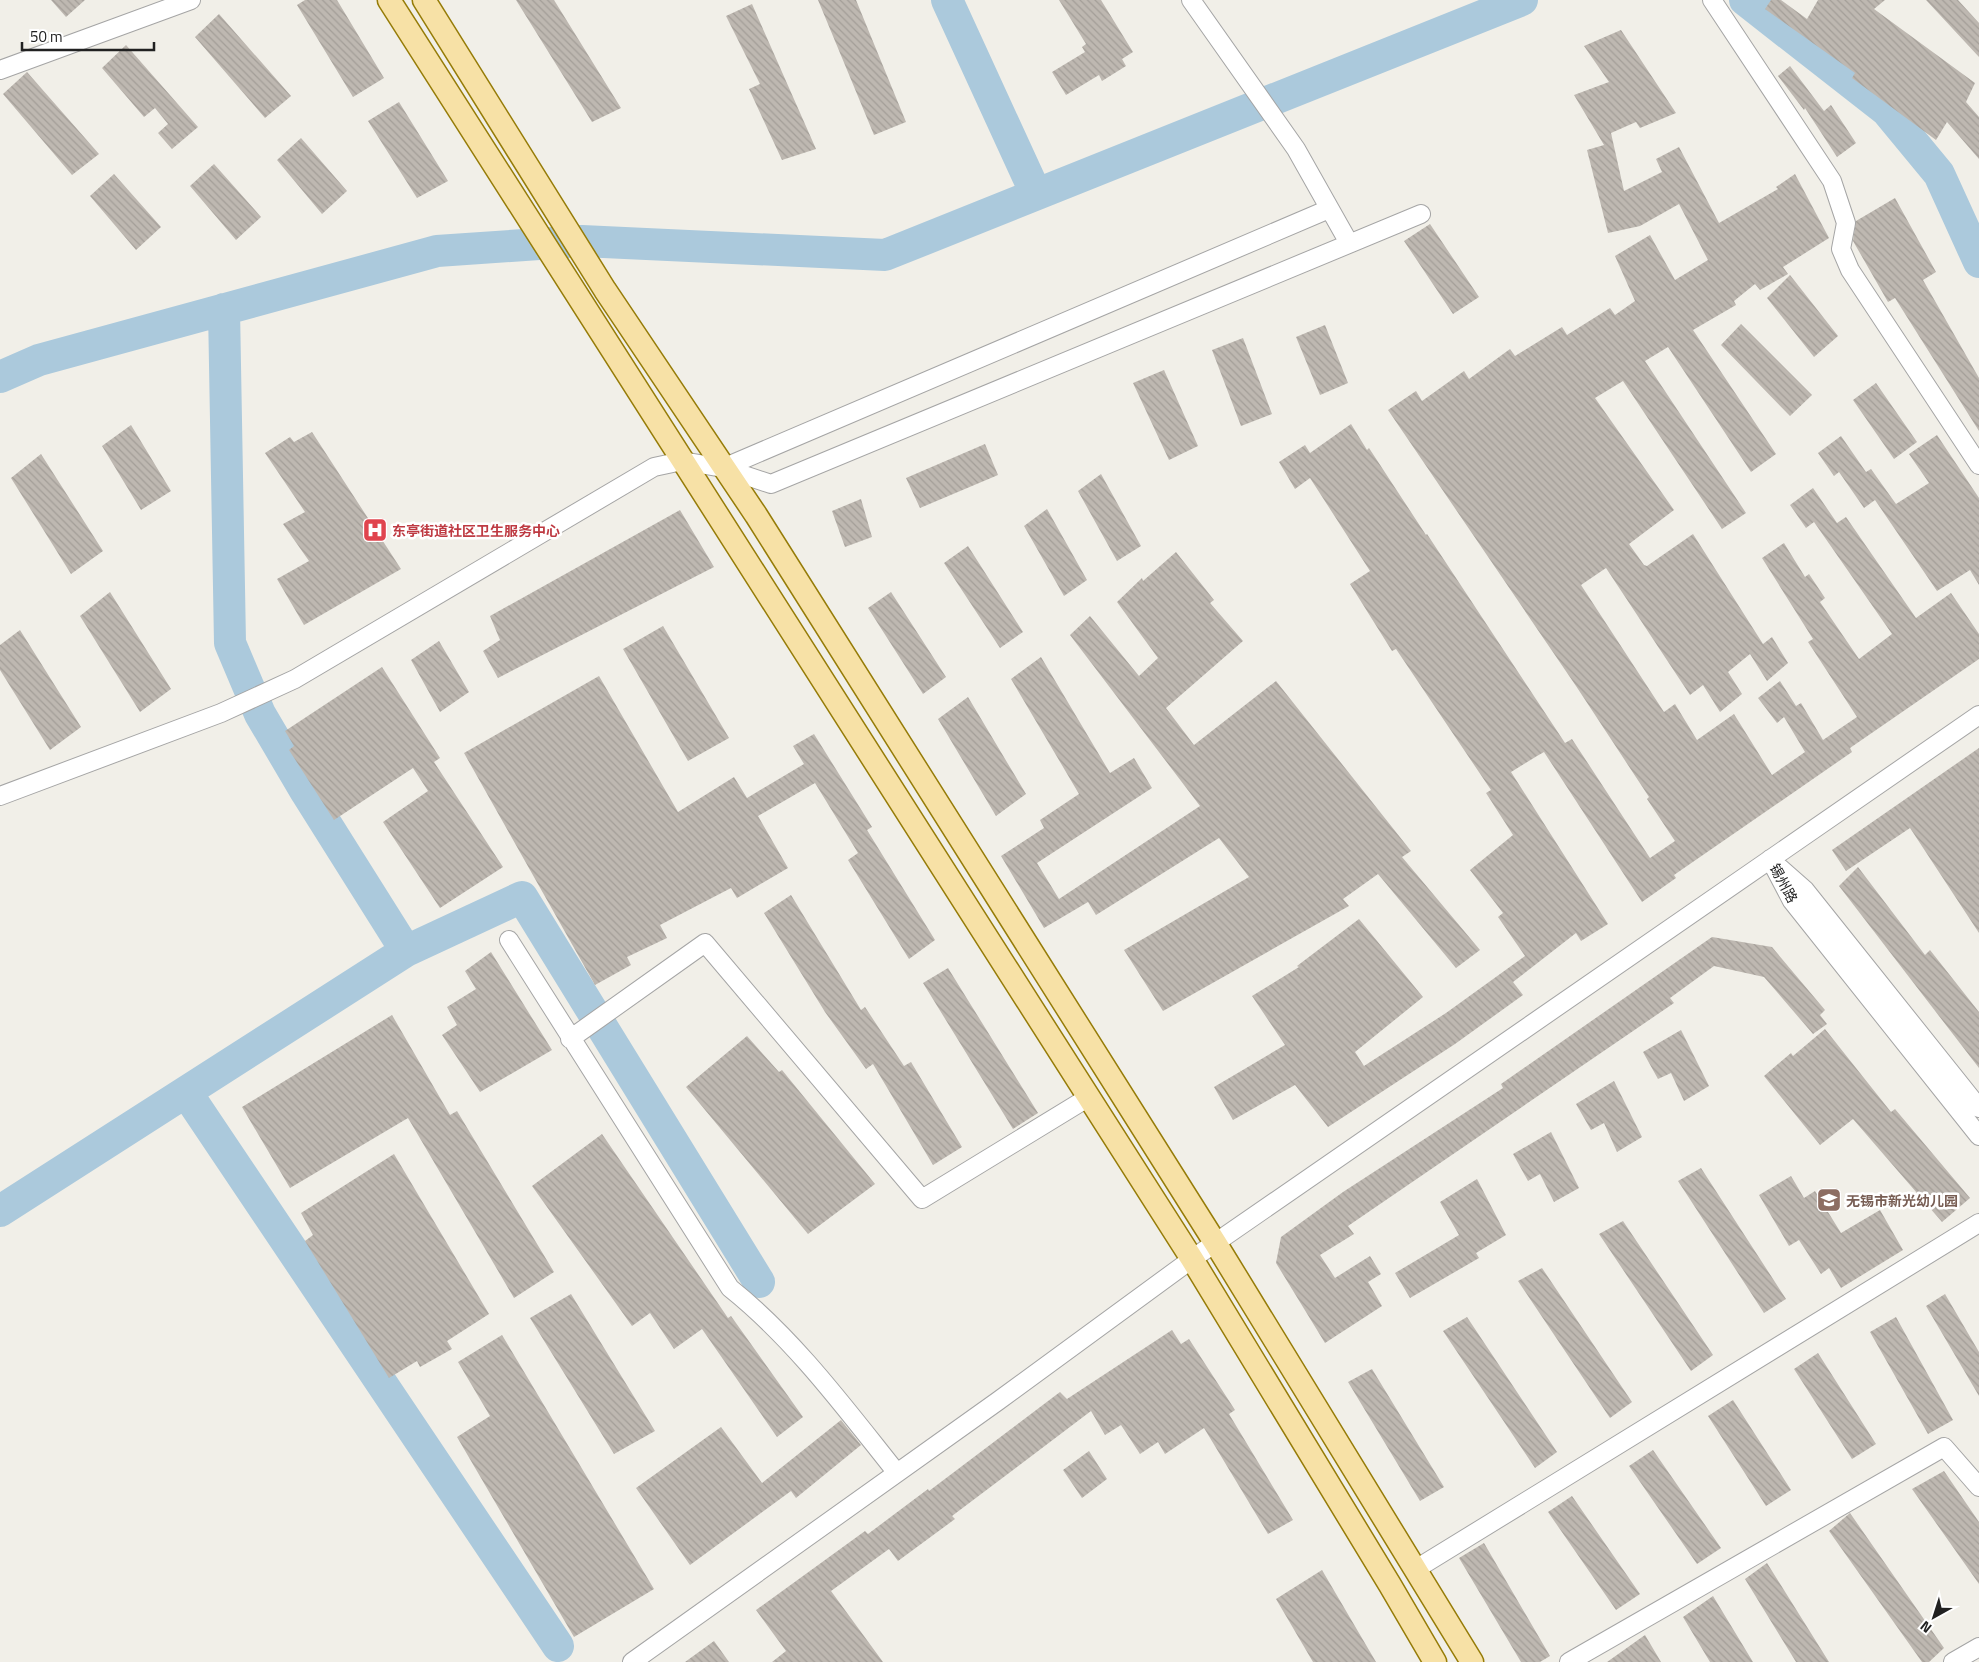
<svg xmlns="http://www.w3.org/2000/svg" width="1979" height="1662" viewBox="0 0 1979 1662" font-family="'Titillium Web','Noto Sans SC',sans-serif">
  <defs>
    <pattern id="building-back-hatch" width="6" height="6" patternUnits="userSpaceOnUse" patternTransform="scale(1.25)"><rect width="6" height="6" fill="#beb8b1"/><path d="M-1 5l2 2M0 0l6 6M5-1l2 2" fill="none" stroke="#a39e98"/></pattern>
  </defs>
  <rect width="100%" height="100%" fill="#f1efe8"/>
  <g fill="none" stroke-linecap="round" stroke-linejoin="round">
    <!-- river -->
    <path stroke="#abc9dc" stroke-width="32" d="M947 0 1036 194
      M1745 0 1887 111 1939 174 1979 262
      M0 377 39 360 437 251 582 241 885 255 1522 0
      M406 951 522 897 759 1282
      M186 1092 558 1646
      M0 1211 406 951 306 792 260 714 230 643 224 309"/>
  </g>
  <!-- building -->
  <path fill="url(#building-back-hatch)" d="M51 0H85L66 17Z
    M305 0H337L384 78 353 97 297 5Z
    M516 0H554L621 108 592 122Z
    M818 0H856L906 122 874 135Z
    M1059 0H1101L1133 52 1122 59 1126 66 1102 81 1099 75 1066 95 1052 72 1085 52 1082 47 1086 44Z
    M1771 0H1781L1807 19 1818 0H1885L1874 9 1975 83 1966 102 1979 117V159L1947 122 1936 140 1852 78 1855 73 1765 9Z
    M1926 0H1958L1979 23V57Z
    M752 4 816 149 782 160 749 89 760 84 726 16Z
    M219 14 291 96 265 118 195 37Z
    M1621 30 1676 113 1640 128 1636 122 1611 133 1624 191 1662 172 1656 159 1679 147 1719 223 1778 189 1776 187 1795 174 1829 238 1783 267 1788 274 1760 290 1755 284 1734 301 1736 305 1693 330 1776 454 1751 472 1668 347 1645 361 1746 513 1722 529 1623 381 1595 398 1674 510 1629 544 1644 565 1647 566 1693 534 1763 644 1772 637 1788 663 1767 681 1750 654 1728 672 1742 694 1720 712 1703 685 1690 695 1606 568 1581 585 1664 712 1675 704 1697 740 1734 714 1772 775 1805 752 1784 717 1777 723 1758 698 1780 681 1796 706 1801 703 1823 740 1857 717 1808 642 1813 639 1762 558 1784 543 1805 577 1809 574 1825 598 1820 602 1859 659 1892 634 1814 522 1806 528 1790 505 1813 488 1837 523 1846 517 1916 618 1951 593 1979 634V659L1850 748 1852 752 1674 875 1676 878 1642 902 1544 752 1537 756 1511 772 1608 924 1581 941 1576 933 1513 982 1523 995 1455 1044 1328 1127 1295 1085 1233 1120 1214 1087 1285 1045 1252 996 1299 967 1297 966 1359 919 1423 997 1355 1052 1364 1066 1446 1013 1525 956 1498 917 1503 913 1470 870 1513 835 1486 793 1491 790 1396 649 1392 651 1350 584 1370 571 1310 478 1295 489 1279 462 1305 445 1310 453 1351 424 1367 450 1369 448 1426 535 1427 534 1565 743 1572 739 1650 858 1675 841 1647 799 1649 797 1576 686 1388 410 1416 391 1422 401 1464 371 1469 379 1510 349 1515 356 1562 327 1567 335 1610 308 1615 315 1635 301 1615 256 1650 235 1675 280 1708 260 1679 204 1640 226 1608 233 1587 150 1604 145 1574 95 1609 82 1584 46Z
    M126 45 198 127 172 149 158 133 168 124 155 108 144 117 102 68Z
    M1790 66 1824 111 1831 105 1856 143 1837 157 1805 108 1804 110 1778 76Z
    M27 72 99 154 72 175 3 94Z
    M399 102 448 181 417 198 368 121Z
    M301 138 347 191 322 214 277 160Z
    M214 164 261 217 236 240 190 186Z
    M114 174 161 227 136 250 90 196Z
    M1895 198 1936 272 1923 280 1979 378V431L1895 298 1888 302 1853 241 1856 221Z
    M1430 224 1479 297 1453 314 1404 241Z
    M1790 275 1838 336 1814 357 1767 298Z
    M1741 324 1812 395 1790 416 1721 345Z
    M1325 325 1348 383 1320 395 1296 337Z
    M1243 338 1272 414 1241 426 1212 350Z
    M1164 370 1198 446 1169 460 1133 383Z
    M1876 383 1917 442 1894 459 1853 400Z
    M131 425 171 491 141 510 102 446Z
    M312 432 401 569 304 625 277 579 309 561 283 524 305 512 265 453 290 437 294 442Z
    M1937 435 1979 498V585L1970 570 1937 591 1875 500 1864 508 1839 472 1834 476 1818 453 1841 436 1866 472 1871 469 1896 504 1929 483 1909 454Z
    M985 444 998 475 920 508 906 478Z
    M41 454 103 551 71 574 11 478Z
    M1101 474 1141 546 1117 561 1078 491Z
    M861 499 872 537 845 547 832 511Z
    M1047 509 1087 580 1064 596 1024 526Z
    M680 510 714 567 498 678 483 651 500 640 490 616Z
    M968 546 1023 632 1000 648 944 563Z
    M1176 552 1214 600 1210 603 1243 641 1166 708 1194 745 1276 681 1411 851 1402 857 1480 950 1456 968 1378 874 1343 899 1349 906 1163 1011 1124 950 1249 877 1219 838 1096 915 1088 902 1044 928 1001 856 1044 828 1040 820 1079 794 1011 679 1041 657 1110 773 1134 758 1152 788 1037 863 1059 899 1200 806 1070 635 1090 616 1139 676 1158 658 1117 602 1142 578 1143 581Z
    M110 592 171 689 140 712 80 616Z
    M891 592 946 677 923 694 868 608Z
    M663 626 729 738 688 761 623 649Z
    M20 630 81 727 50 750 0 670V645Z
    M439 641 469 692 440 712 411 660Z
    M382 667 440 758 434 762 503 867 440 908 383 822 428 791 413 768 334 820 289 750 294 746 285 731Z
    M599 676 678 812 734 777 747 798 804 764 793 746 814 734 872 827 867 830 935 940 909 959 848 860 858 853 815 783 758 816 788 868 737 898 731 888 660 925 667 938 627 957 631 965 595 985 464 753Z
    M968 697 1026 794 996 816 938 719Z
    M1979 748V933L1910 828 1846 871 1832 850Z
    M1858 867 1925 955 1930 950 1979 1012V1068L1839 886Z
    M791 895 861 1010 865 1007 904 1066 911 1062 962 1147 933 1165 873 1064 866 1069 825 1012 764 913Z
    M1712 937 1772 947 1825 1010 1820 1015 1827 1024 1813 1034 1764 977 1714 966 1670 998 1674 1003 1348 1226 1354 1234 1320 1255 1335 1278 1370 1256 1381 1274 1368 1282 1382 1306 1325 1343 1276 1263 1281 1237 1343 1192 1503 1088 1501 1084Z
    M491 952 552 1050 480 1092 442 1035 457 1025 447 1007 476 989 465 971Z
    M948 968 1038 1113 1013 1129 923 983Z
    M392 1015 450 1115 457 1111 554 1272 514 1298 408 1118 290 1188 242 1107Z
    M1825 1029 1891 1112 1895 1109 1970 1198 1942 1222 1853 1119 1820 1145 1764 1076 1791 1053 1793 1056Z
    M1681 1030 1709 1086 1684 1101 1671 1073 1658 1079 1643 1052Z
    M747 1036 779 1072 782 1070 875 1184 808 1234 686 1087Z
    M1614 1081 1642 1137 1617 1152 1604 1123 1591 1130 1576 1104Z
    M1551 1132 1579 1188 1554 1202 1540 1174 1528 1181 1513 1154Z
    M602 1134 728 1318 731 1316 803 1417 777 1437 702 1329 674 1349 650 1313 632 1326 532 1186Z
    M394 1154 489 1314 447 1341 452 1349 420 1367 417 1361 389 1378 305 1241 313 1235 301 1213Z
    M1701 1168 1786 1299 1764 1313 1678 1181Z
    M1791 1176 1804 1198 1815 1191 1841 1233 1880 1210 1903 1250 1841 1288 1829 1268 1821 1274 1799 1240 1789 1246 1759 1195Z
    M1477 1179 1506 1235 1476 1253 1479 1258 1410 1298 1395 1273 1459 1235 1440 1202Z
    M1623 1221 1713 1355 1691 1371 1599 1234Z
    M1542 1268 1632 1402 1610 1418 1518 1281Z
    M571 1294 655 1431 614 1454 530 1318Z
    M1945 1294 1979 1352V1396L1926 1306Z
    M1467 1317 1557 1452 1535 1468 1443 1331Z
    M1896 1317 1953 1420 1928 1434 1870 1332Z
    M1172 1330 1181 1344 1189 1339 1235 1410 1229 1414 1293 1520 1268 1534 1204 1428 1165 1454 1158 1442 1140 1454 1121 1425 1105 1435 1091 1411 952 1516 955 1519 898 1561 889 1549 831 1591 883 1662H772L786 1651 756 1610 865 1531 868 1534 928 1489 929 1491 1060 1392 1067 1399Z
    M502 1335 654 1589 574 1637 457 1437 490 1416 458 1362Z
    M1818 1353 1876 1444 1852 1459 1794 1369Z
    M1372 1369 1444 1487 1420 1501 1348 1382Z
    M1733 1400 1791 1490 1766 1506 1708 1416Z
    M841 1420 861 1445 796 1498 791 1491 690 1565 636 1488 721 1427 762 1483Z
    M1653 1450 1721 1548 1697 1564 1629 1466Z
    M1089 1451 1107 1479 1082 1498 1063 1470Z
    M1944 1471 1979 1522V1584L1912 1489Z
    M1572 1496 1640 1594 1616 1610 1548 1512Z
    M1850 1513 1944 1648 1929 1662H1922L1829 1531Z
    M1484 1543 1550 1656 1540 1662H1521L1459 1558Z
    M1767 1563 1829 1662H1796L1745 1579Z
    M1322 1570 1376 1662H1313L1276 1599Z
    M1713 1596 1753 1662H1710L1683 1617Z
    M1645 1635 1661 1662H1607Z
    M714 1641 729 1662H685Z"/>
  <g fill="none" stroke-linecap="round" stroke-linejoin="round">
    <defs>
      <path id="minor" d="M1191 0 1296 149 1349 243
        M1712 0 1832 181 1846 223 1841 249 1850 270 1979 465
        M0 70 191 0
        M723 468 1329 209
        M0 796 221 713 295 679 654 467 682 461 723 468 771 484 1421 214
        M1770 859 1792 901 1979 1136
        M1780 868 1805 890 1979 1108
        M509 940 730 1288C795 1340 845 1408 897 1473
        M570 1039 705 943 922 1199 1089 1097
        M1416 1569 1979 1223
        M632 1662 998 1401 1192 1259 1979 715
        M1569 1662 1944 1447 1979 1487
        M1953 1662 1979 1647"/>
      <path id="major" d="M389 0 1192 1259 1390 1585 1435 1662
        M424 0 605 290 756 515 1216 1244 1472 1662"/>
    </defs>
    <!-- minor casing -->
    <use href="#minor" stroke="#a5a5a5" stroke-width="20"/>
    <!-- major casing -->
    <use href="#major" stroke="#967c08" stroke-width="25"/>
    <!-- minor -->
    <use href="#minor" stroke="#fff" stroke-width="18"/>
    <!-- major -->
    <use href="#major" stroke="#f7e1a6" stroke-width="22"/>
  </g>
  <!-- icons -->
  <defs>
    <symbol id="hospital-square" viewBox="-11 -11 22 22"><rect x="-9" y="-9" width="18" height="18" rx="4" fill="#e0444e" stroke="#fff"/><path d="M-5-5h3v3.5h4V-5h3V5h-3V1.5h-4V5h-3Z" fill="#fff"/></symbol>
    <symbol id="school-square" viewBox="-11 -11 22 22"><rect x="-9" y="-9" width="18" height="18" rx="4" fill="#8d6e63" stroke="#fff"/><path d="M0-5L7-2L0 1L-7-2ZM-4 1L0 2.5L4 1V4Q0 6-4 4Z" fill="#fff"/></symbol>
  </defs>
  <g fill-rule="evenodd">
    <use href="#hospital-square" x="361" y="516" width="28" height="28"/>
    <use href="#school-square" x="1815" y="1186" width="28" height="28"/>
  </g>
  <g text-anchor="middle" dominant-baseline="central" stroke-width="5" stroke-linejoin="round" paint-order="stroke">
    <!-- health labels -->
    <g font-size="14" font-weight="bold" fill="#be3a42" stroke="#fff" text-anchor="start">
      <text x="392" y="530">东亭街道社区卫生服务中心</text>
    </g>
    <!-- street labels -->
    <g font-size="14" fill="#212121" stroke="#fff">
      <text transform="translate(1784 883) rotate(62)">锡州路</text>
    </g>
    <!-- education labels -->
    <g font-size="14" font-weight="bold" fill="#785e54" stroke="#fff" text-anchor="start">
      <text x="1846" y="1200">无锡市新光幼儿园</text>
    </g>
  </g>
  <!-- north arrow -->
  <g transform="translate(1934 1617) rotate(219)" stroke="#ffffff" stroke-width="4" paint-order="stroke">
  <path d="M0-4L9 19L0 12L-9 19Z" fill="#212121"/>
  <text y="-8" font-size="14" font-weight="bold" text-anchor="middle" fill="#212121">N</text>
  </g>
  <!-- scale -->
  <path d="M22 42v8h132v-8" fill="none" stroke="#212121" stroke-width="2.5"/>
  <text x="30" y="42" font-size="15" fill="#212121" stroke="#ffffff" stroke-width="4" paint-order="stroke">50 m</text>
</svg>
